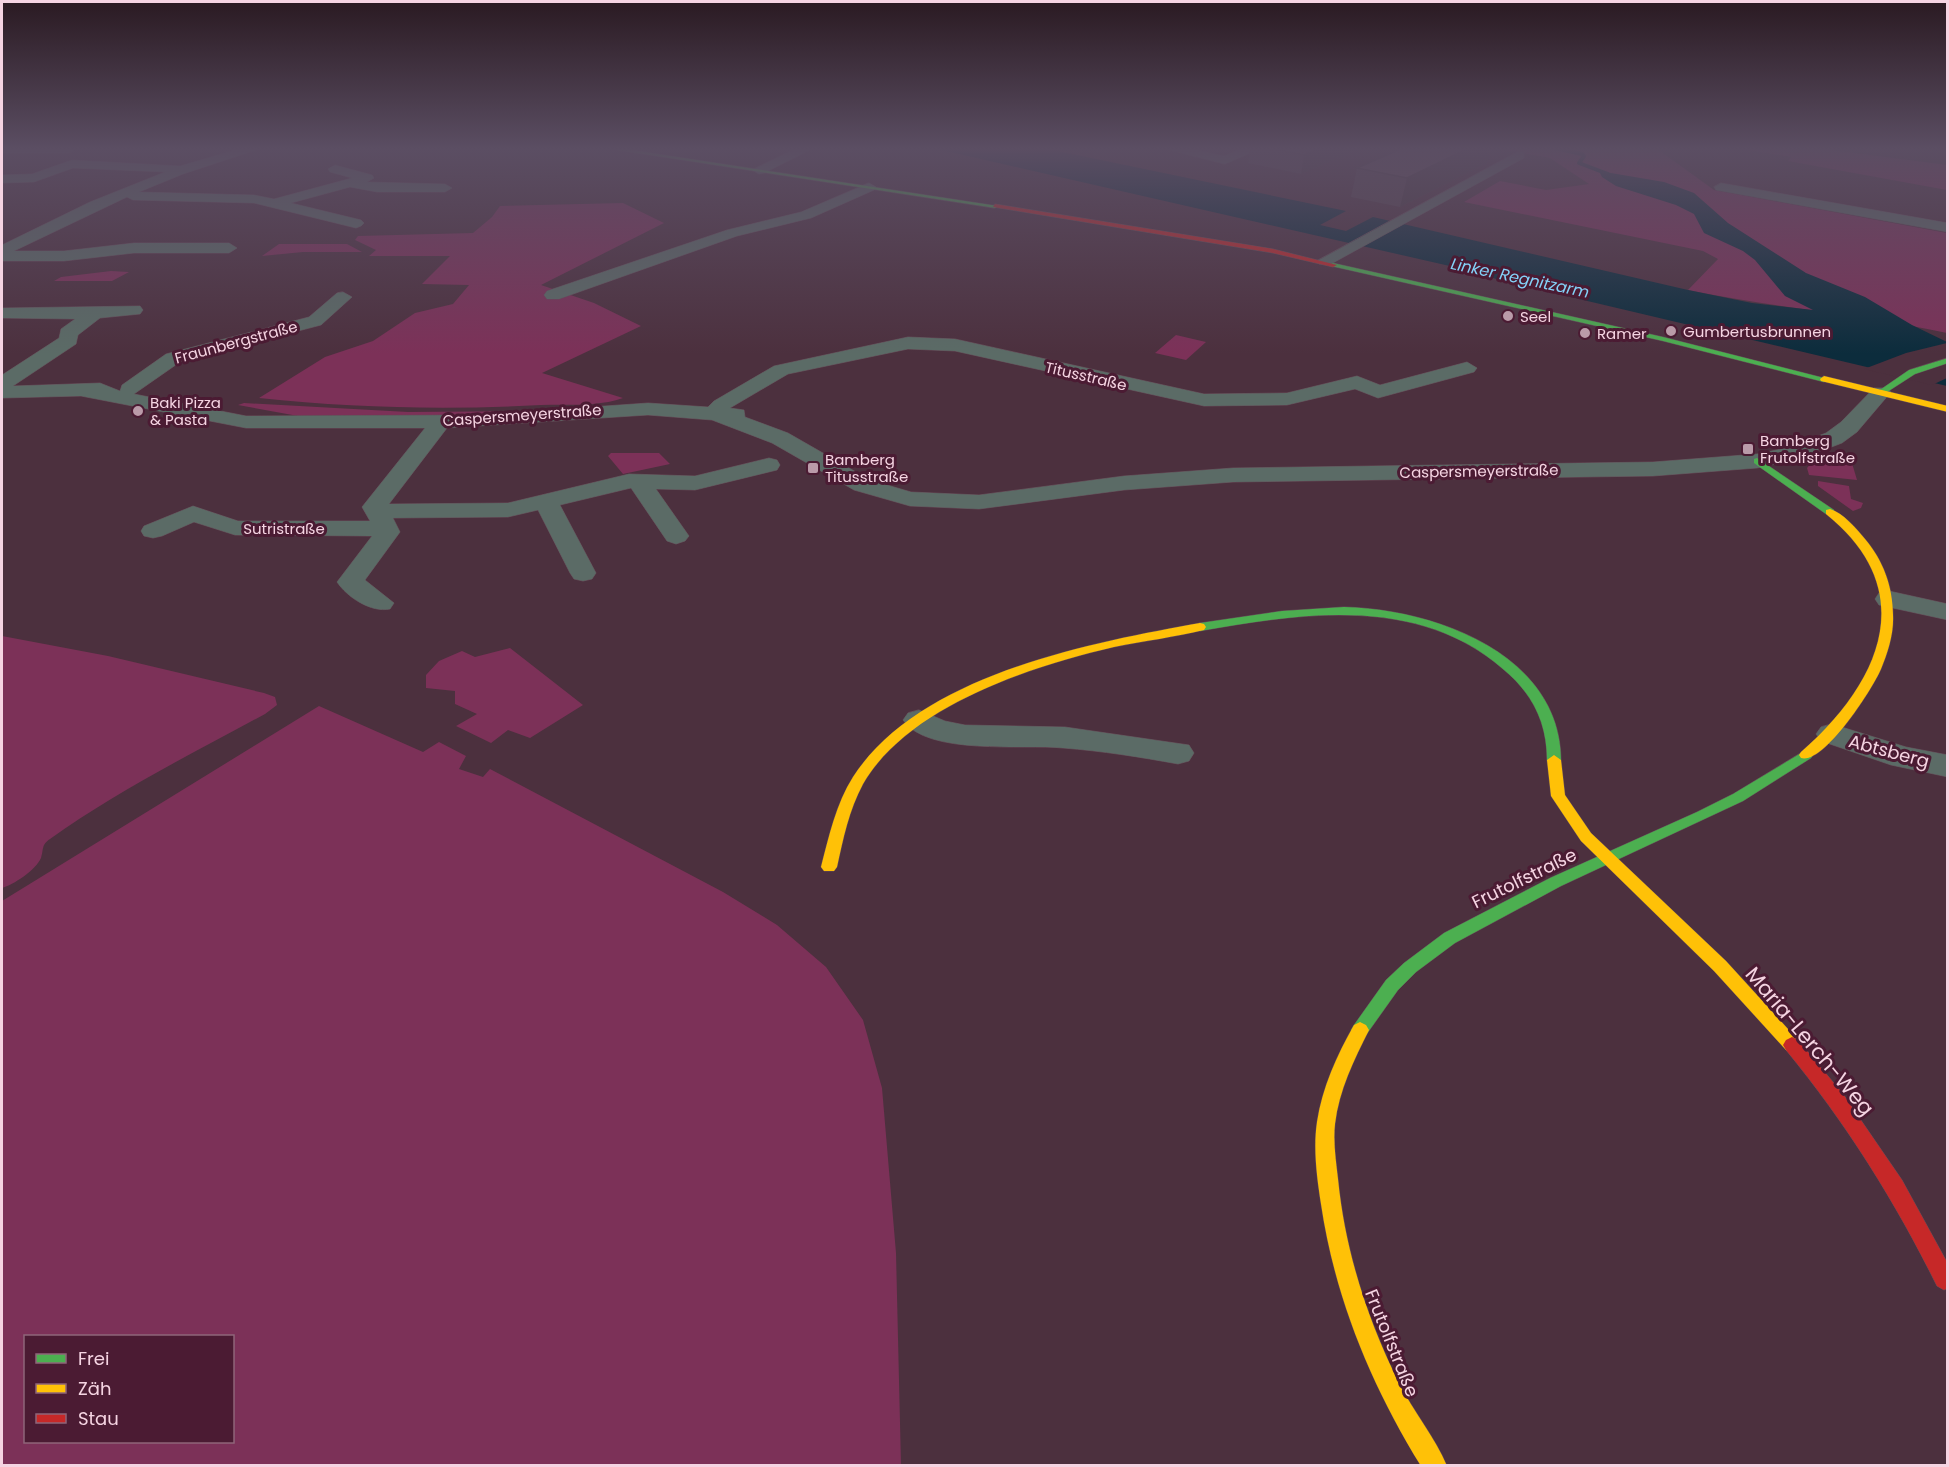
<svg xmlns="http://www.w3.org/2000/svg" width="1949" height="1467" viewBox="0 0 1949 1467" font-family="Poppins,sans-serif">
  <rect width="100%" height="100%" fill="#4c303e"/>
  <!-- green -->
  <path fill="#7c3158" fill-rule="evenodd" d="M1494 148H1656L1714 190 1947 233V333C1862 314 1774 308 1688 290L1718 259 1703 251 1464 202 1500 181 1546 190 1589 184 1550 158Z
    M1737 148H1816L1947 165V190L1788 161 1791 157Z
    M623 203 664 223 541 285 594 303 641 326 542 373 623 398C598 407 567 404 541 405 447 410 353 408 259 398L325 357 373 341 415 313 453 304 469 285 422 284 450 256H369L376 250 355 240 358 236 473 233 492 217 500 206Z
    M279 244H347L362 252H303L262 256Z
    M111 271 129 272 112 281H54L61 277Z
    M1176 335 1206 342 1186 360 1155 353Z
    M244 403 408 412 538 411 502 415 298 416 238 405Z
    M611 453H659L670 464 623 474 608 456Z
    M1843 453H1849L1857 480 1809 475 1807 468 1812 462Z
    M1818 481 1849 486 1851 499 1863 503 1861 508 1853 511 1818 486Z
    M2 636 108 656 264 693 275 697 277 705 265 714C193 753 117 791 50 839 41 845 44 849 41 858 36 870 13 885 2 888Z
    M510 648 583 705 530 738 508 730 491 743 456 726 477 714 455 704V691L426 688V675L439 661 462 651 475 657Z
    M319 706 423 752 439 742 466 756 459 769 483 777 490 769 723 892 777 925 826 967 863 1020 882 1088 896 1253 901 1465H2V901ZM26 1336H232V1442H26Z"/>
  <!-- water -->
  <path fill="#0c2c3c" d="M933 148H1043L1346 211 1320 225 1346 231 1373 217 1688 290 1752 303 1813 310 1785 296 1755 260 1743 251 1704 233 1694 214 1676 205 1616 186 1602 177 1599 171 1664 182 1694 193 1728 223 1806 273 1865 297 1912 325 1947 342V386L1499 280 1476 272Z"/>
  <!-- pier -->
  <path fill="#4c303e" d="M1947 343V378L1932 385 1864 369 1906 353Z"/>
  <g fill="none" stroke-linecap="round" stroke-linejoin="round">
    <!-- stream -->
    <path stroke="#0c2c3c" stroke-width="4" d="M1555 148 1582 154 1584 156 1579 163 1608 174"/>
    <defs>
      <path id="street" d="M2 148H75V149L69 153H2Z
        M242 148H262L183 174 139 192 254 195 274 199 352 178 330 172 328 169 335 165 372 175 374 178 367 182 445 184 452 188 445 192H377L350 187 291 203 361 220 364 223 361 226 356 228 254 203 133 200 127 197 14 251H64L134 243H229L237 248 229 253H134L64 261H2V245L90 202 165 172 73 168 34 182 2 183V175L32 174 72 160 180 166Z
        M797 148H814L764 173 759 174 752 170Z
        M1162 148H1187L1224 156 1244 148H1262L1225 164Z
        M1519 151 1524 152V158L1331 264H1319L1317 261Z
        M869 183 876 187 874 190 811 218 737 236 559 299H547L544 295 547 291 727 230 801 212Z
        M1721 183 1948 223V232L1716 190 1714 187Z
        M343 292 352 297 321 325 180 362 134 394 246 416 477 415 648 403 708 407 714 401 774 366 908 337 955 339 1204 394 1287 393 1357 376 1380 385 1467 362 1477 368 1474 372 1378 398 1355 389 1287 405 1204 406 955 351 908 349 788 374 730 408 744 410 745 417 788 433 870 480 911 492 979 495 1124 476 1233 468 1653 462 1757 454 1786 448 1826 433 1841 422 1874 388H1888L1891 392 1857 432 1842 443 1800 459 1757 468 1653 476 1233 482 1124 490 979 509 910 506 854 490 772 443 712 420 648 415 447 428 389 504 508 503 629 474 695 476 769 458 777 460 780 465 777 470 695 490 656 489 689 536 685 541 676 544 667 541 631 488 560 505 596 573 592 579 583 581 574 579 570 573 538 510 508 517 393 518 400 532 365 580 394 603 390 609C371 613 347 597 337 582L372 536 235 535 194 522 162 536 153 538 144 536 141 531 144 526 193 506 238 521H370L362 507 425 428H246L81 396 2 398V375L59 338 61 329 75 319 2 318V308L140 306 143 310 140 314 100 318 78 335 76 344 13 386 100 383 120 391 122 385 166 354 309 317 337 293Z
        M1889 591 1948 604V620L1879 605 1875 599 1879 593Z
        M919 710 945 721 965 725 1065 727 1189 745 1194 753 1189 761 1178 764C1140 757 1102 751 1063 748 1024 744 927 756 903 720L908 713Z
        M1832 724 1906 747 1948 755V777L1891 765 1821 741 1816 734 1821 727Z"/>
      <path id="fast" d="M604 148H619L998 206 995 208Z
        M1333 263 1663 337 1828 379 1824 382 1663 341 1331 266 1329 265Z
        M1948 358V363L1915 374 1884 394 1877 392 1909 370Z
        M1757 458 1834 510V514H1826L1754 463V459Z
        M1344 607C1433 609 1560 653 1561 760L1559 763H1549L1547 760C1547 722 1532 693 1503 669 1418 595 1302 613 1200 631L1194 627 1200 623 1282 611Z
        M1806 750 1811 752 1813 755 1811 758 1743 801 1561 886 1455 943 1416 972 1398 990 1366 1035 1360 1038 1354 1035 1351 1030 1354 1025 1386 980 1404 963 1444 933 1550 878 1697 812 1733 794Z"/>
      <path id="slow" d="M1824 376 1948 406V412L1821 381 1820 379Z
        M1830 509C1843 513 1856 528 1865 539 1883 560 1893 587 1893 615 1894 633 1888 652 1881 669 1873 688 1824 765 1801 758L1799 755 1801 752C1880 683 1922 591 1826 514V510Z
        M1200 623 1204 624 1206 627 1204 630C1175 637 1144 641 1114 647 1032 666 908 706 863 784 849 810 843 839 837 867L834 871H824L821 867C829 836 836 804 853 777 919 675 1089 643 1200 623Z
        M1554 755 1561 760 1565 795 1591 833 1726 961 1798 1040 1801 1045 1798 1050 1792 1053 1786 1050 1714 971 1581 841 1551 796 1547 760Z
        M1360 1022 1366 1025 1369 1030C1354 1060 1339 1090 1335 1124 1333 1142 1336 1161 1338 1179 1345 1250 1367 1319 1399 1383 1413 1411 1435 1437 1447 1466H1421C1371 1385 1335 1298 1321 1204 1317 1178 1313 1149 1317 1122 1322 1088 1337 1055 1354 1025Z"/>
      <path id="jam" d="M995 204 1273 249 1337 265 1333 267 1273 253 993 207Z
        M1792 1037 1798 1040 1843 1094 1902 1180 1948 1264V1288L1944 1290 1937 1286C1895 1201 1846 1123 1786 1050L1783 1045 1786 1040Z"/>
    </defs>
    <!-- street casing -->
    <use href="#street" stroke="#654d58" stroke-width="1"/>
    <!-- fast casing -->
    <use href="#fast" stroke="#654d58" stroke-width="1"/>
    <!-- slow casing -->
    <use href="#slow" stroke="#654d58" stroke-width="1"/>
    <!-- jam casing -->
    <use href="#jam" stroke="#654d58" stroke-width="1"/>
    <!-- street -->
    <use href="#street" fill="#5b6b66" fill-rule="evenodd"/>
    <!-- fast -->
    <use href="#fast" fill="#4caf50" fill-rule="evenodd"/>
    <!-- slow -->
    <use href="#slow" fill="#ffc107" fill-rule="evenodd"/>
    <!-- jam -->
    <use href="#jam" fill="#c62828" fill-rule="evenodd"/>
  </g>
  <!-- wall -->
  <path fill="#54414d" d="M1250 148H1361L1301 174 1248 163Z
    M1403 148H1491L1487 163 1400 207 1351 197 1357 168Z"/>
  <!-- shaded-wall -->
  <path fill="#45353f" d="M1321 148H1361L1301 174 1304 155Z
    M1469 148H1491L1487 163 1400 207 1407 178Z"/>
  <!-- building -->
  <path fill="#624c5a" stroke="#45353f" stroke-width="1.5" d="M1270 148H1321L1304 155Z
    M1403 148H1469L1407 178 1357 168Z"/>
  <!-- sky -->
  <linearGradient id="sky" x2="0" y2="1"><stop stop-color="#2a1a22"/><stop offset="0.42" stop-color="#5b4e63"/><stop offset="1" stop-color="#5b4e63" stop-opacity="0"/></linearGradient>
  <rect width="1949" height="354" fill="url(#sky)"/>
  <!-- markers -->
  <g fill="#ba9ba9" stroke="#4b1b33" stroke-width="2">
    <circle cx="1508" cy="316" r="6"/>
    <circle cx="1671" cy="331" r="6"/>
    <circle cx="1585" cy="333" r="6"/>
    <circle cx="138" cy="411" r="6"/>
    <rect x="1742" y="443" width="12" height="12" rx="3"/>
    <rect x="807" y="462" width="12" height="12" rx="3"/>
  </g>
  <g text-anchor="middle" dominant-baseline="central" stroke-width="6" stroke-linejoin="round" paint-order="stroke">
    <!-- far-poi labels -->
    <g font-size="15" fill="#f5d4e2" stroke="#4b1b33" text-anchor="start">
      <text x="1520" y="316">Seel</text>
      <text x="1683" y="331">Gumbertusbrunnen</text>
      <text x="1597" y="333">Ramer</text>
      <text x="150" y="402">Baki Pizza<tspan x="150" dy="17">&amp; Pasta</tspan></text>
      <text x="1760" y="440">Bamberg<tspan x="1760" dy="17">Frutolfstraße</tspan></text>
      <text x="825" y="459">Bamberg<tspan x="825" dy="17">Titusstraße</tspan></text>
    </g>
    <!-- far-street labels -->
    <g font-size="15" fill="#f5d4e2" stroke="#4b1b33">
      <text transform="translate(236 342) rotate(-15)">Fraunbergstraße</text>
      <text transform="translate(1086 376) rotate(13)">Titusstraße</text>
      <text transform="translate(522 415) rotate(-4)">Caspersmeyerstraße</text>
      <text transform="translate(1479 471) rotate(-1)">Caspersmeyerstraße</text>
      <text x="284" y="528">Sutristraße</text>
    </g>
    <!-- far-water labels -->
    <g font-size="16" font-style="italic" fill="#84d2f8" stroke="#4b1b33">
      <text transform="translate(1520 278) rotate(12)">Linker Regnitzarm</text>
    </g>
    <!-- street labels -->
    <g font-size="18" fill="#f5d4e2" stroke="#4b1b33">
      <text transform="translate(1889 751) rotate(15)">Abtsberg</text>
      <text transform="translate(1524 878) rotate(-26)">Frutolfstraße</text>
      <text transform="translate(1392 1343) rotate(68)">Frutolfstraße</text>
    </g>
    <!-- near-street labels -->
    <g font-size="21" fill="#f5d4e2" stroke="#4b1b33">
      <text transform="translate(1810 1041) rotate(50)">Maria-Lerch-Weg</text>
    </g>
  </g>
  <!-- border -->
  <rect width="1949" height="1467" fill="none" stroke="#f5d4e2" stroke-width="6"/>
  <!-- legend -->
  <rect x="24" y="1335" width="210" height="108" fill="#4b1b33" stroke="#8f6579" stroke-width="1.5"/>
  <rect x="36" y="1354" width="30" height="9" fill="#4caf50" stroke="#8f6579" stroke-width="1.5"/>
  <text x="78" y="1365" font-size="18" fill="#f5d4e2">Frei</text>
  <rect x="36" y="1384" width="30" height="9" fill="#ffc107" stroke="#8f6579" stroke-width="1.5"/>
  <text x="78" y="1395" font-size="18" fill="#f5d4e2">Zäh</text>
  <rect x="36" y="1414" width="30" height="9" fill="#c62828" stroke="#8f6579" stroke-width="1.5"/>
  <text x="78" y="1425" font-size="18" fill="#f5d4e2">Stau</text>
</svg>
